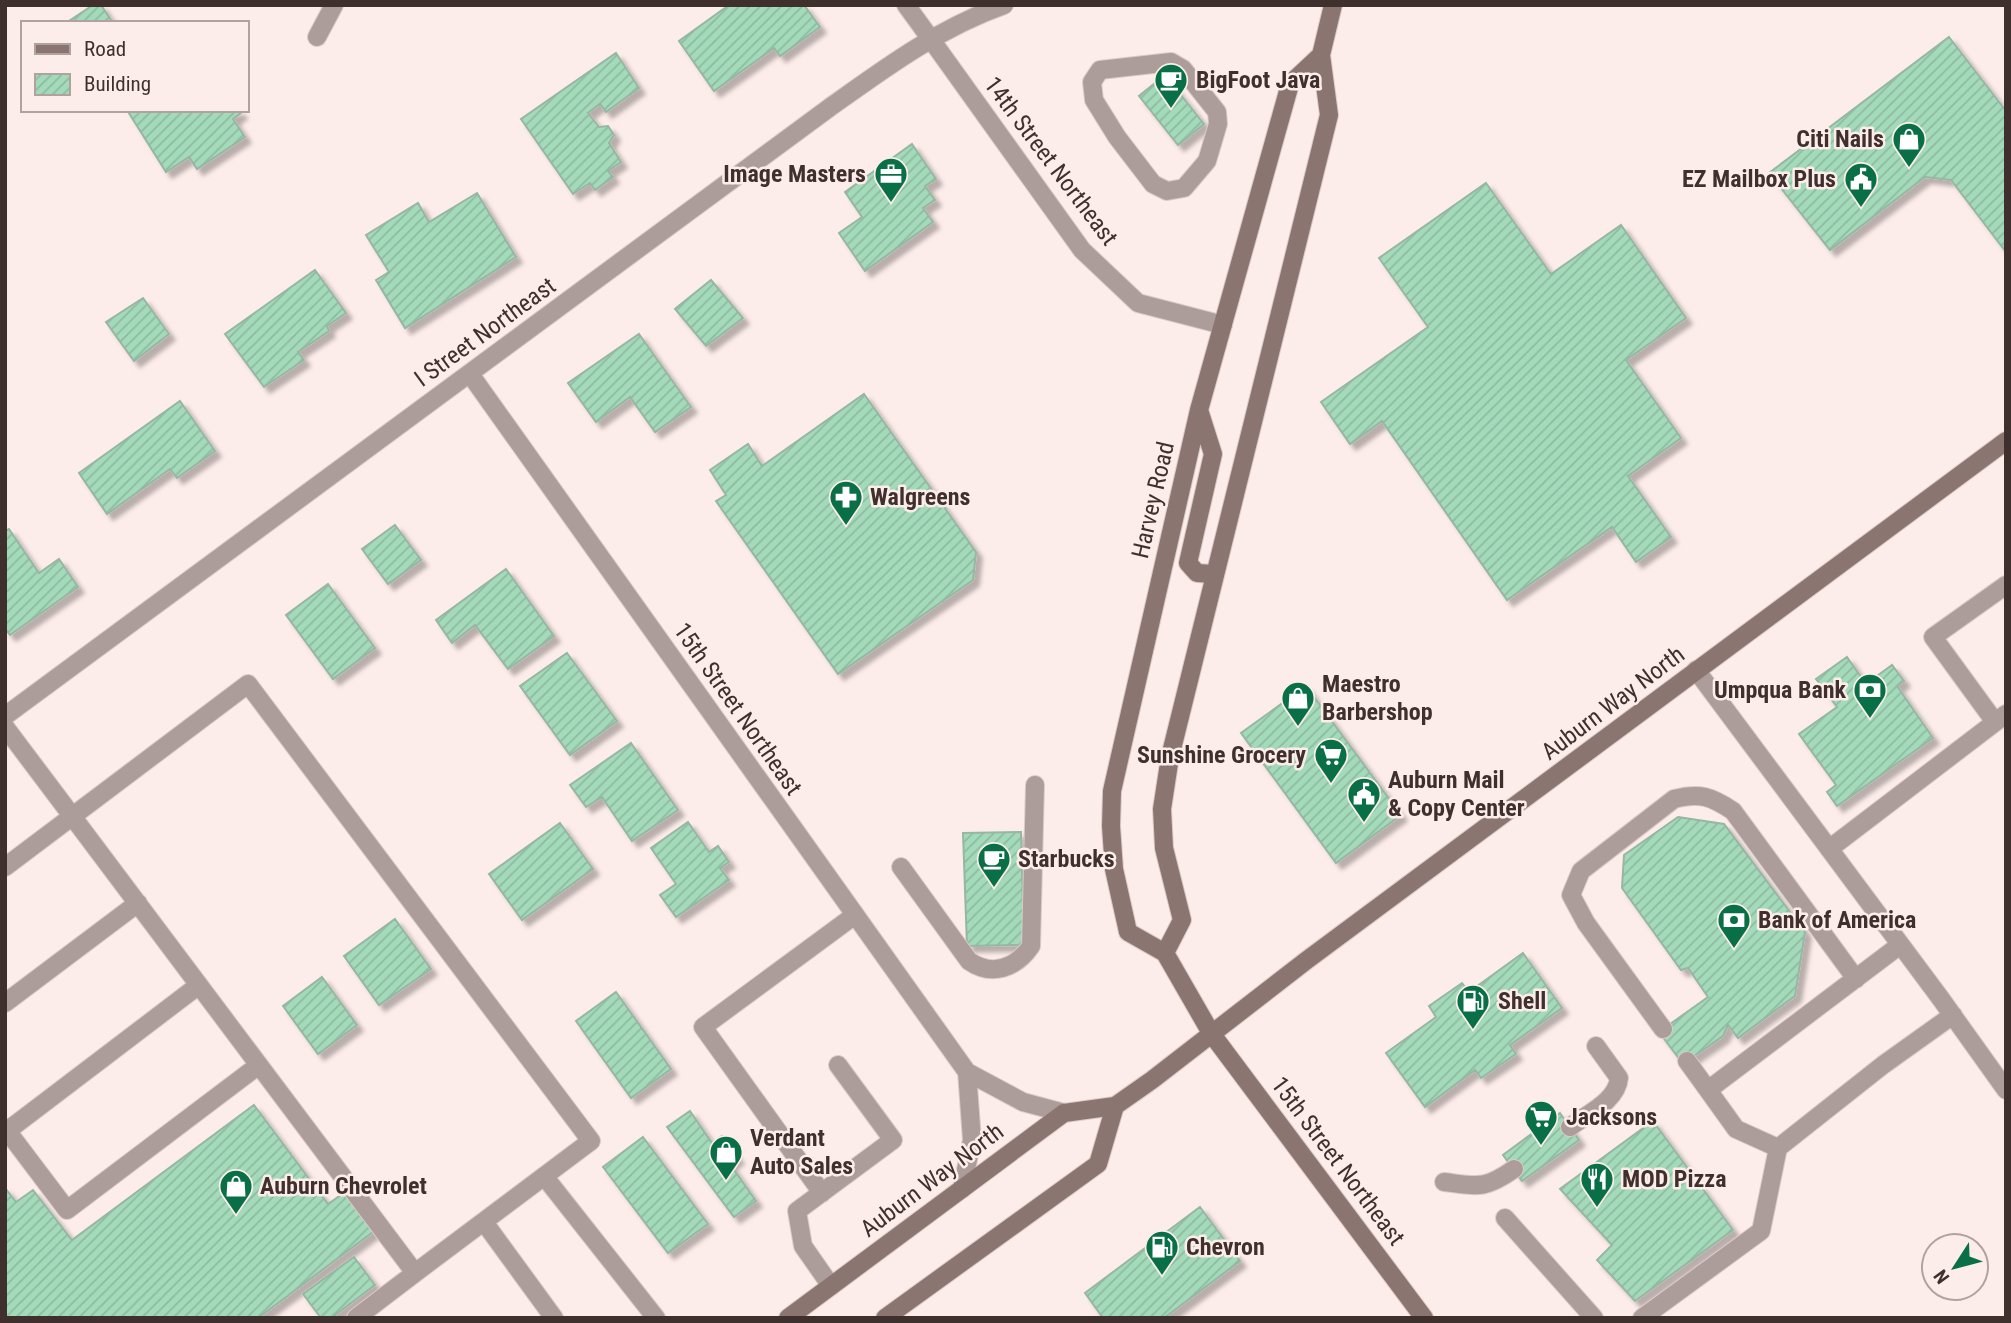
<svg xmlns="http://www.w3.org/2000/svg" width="2011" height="1323" viewBox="0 0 2011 1323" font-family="'Roboto Condensed',sans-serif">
  <defs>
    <pattern id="building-hatch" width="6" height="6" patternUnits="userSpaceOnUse" patternTransform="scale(1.75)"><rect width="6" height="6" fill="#a3daba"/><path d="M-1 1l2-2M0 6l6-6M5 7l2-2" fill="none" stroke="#8dbba0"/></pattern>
    <filter id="shadow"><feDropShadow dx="6" dy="6" stdDeviation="2" flood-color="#0004"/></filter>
  </defs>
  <rect width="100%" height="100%" fill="#fdedea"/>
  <!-- building -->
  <path fill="url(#building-hatch)" stroke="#97b6a3" stroke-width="2" filter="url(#shadow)" d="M93 5H101L113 23H66Z
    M729 5H804L820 27 780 56 774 48 714 91 679 41Z
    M1949 37 2006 111V252L1951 180 1925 177 1830 250 1769 173Z
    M616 53 639 88 606 112 600 104 588 113 599 127 608 126 614 135 609 143 621 162 608 171 613 177 595 190 590 183 573 194 521 119Z
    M1165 75 1204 124 1178 145 1139 96Z
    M127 110H239L241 113 233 119 245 137 197 169 189 157 166 172Z
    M912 144 936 179 925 186 935 200 923 208 933 222 865 271 839 233 862 217 845 192Z
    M1486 183 1551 274 1621 225 1686 318 1626 360 1681 438 1628 476 1671 537 1636 562 1612 527 1507 600 1382 421 1350 444 1321 402 1428 327 1379 258Z
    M477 193 516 257 405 328 376 280 389 272 366 235 418 203 429 222Z
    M315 270 346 313 327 326 329 331 298 352 304 360 264 387 225 334Z
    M711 280 743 318 706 346 675 309Z
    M143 298 169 334 134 361 106 322Z
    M639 334 691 407 655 432 630 397 596 422 568 383Z
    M864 394 976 552 973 580 838 674 716 501 726 495 710 470 748 444 762 466Z
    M180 401 215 451 177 478 170 469 107 514 79 473Z
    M395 525 421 560 388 584 362 549Z
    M9 529 39 573 59 559 78 587 10 635 5 629V531Z
    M506 569 554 636 508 669 475 625 452 643 436 620Z
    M328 584 375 648 333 679 286 615Z
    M567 653 617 721 570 755 520 686Z
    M1847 657 1866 684 1892 665 1904 681 1897 686 1933 738 1837 806 1827 792 1836 785 1799 734 1837 707 1816 679Z
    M1306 686 1401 815 1336 863 1241 733Z
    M631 743 678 810 632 841 602 797 586 807 570 785Z
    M1678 817 1724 824 1805 932 1795 996 1738 1038 1728 1025 1723 1036 1683 1064 1659 1032 1708 997 1688 968 1681 970 1622 888 1624 855Z
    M688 822 709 852 718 846 729 862 720 868 729 880 676 917 660 895 676 884 651 848Z
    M560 823 593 869 522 920 489 874Z
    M1021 832 1024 945 967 946 963 833Z
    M395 919 431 969 379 1005 344 956Z
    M1523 953 1562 1008 1510 1045 1516 1054 1481 1078 1475 1070 1425 1107 1386 1053 1436 1017 1429 1006 1462 983 1469 992Z
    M322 977 357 1025 318 1054 283 1006Z
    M616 992 671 1069 631 1098 576 1021Z
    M254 1105 328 1204 348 1190 377 1229 258 1318H5V1188L16 1202 33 1190 72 1240Z
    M690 1111 712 1143 722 1136 738 1158 730 1164 756 1201 734 1217 667 1127Z
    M1560 1113 1579 1140 1522 1181 1503 1155Z
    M1653 1121 1733 1230 1635 1301 1597 1260 1612 1245 1560 1189Z
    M643 1137 708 1224 668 1253 603 1167Z
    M1200 1207 1240 1261 1164 1318H1103L1085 1293Z
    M354 1257 375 1285 331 1318H321L303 1294Z"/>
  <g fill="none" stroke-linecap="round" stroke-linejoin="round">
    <defs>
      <path id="service" d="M317 37 334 5
        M930 38 1082 250 1138 303 1223 325
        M1171 62 1183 69 1217 112 1218 124 1207 161 1184 188 1167 191 1153 184 1117 137 1094 100 1092 82 1100 70Z
        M1696 670 1941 999 2006 1090
        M1995 722 1933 637 2006 585
        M5 727 72 816 415 1273 591 1141 248 684 5 867
        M1829 849 2006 714
        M901 867 969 961C992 977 1016 968 1031 946L1035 785
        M5 1003 138 903
        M1663 1029 1586 923 1571 895 1581 871 1674 799C1700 792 1712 797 1733 811L1856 979
        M1687 1061 1708 1090
        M1570 1127C1587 1114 1617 1101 1619 1078L1596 1046
        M5 1128 67 1210 259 1065
        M7 1131 199 985
        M1778 1148 1736 1129 1708 1090 1900 945
        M544 1176 656 1318
        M1444 1182C1478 1186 1484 1190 1514 1169
        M822 1193 703 1027 855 915
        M1505 1218 1594 1318
        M484 1222 554 1318
        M831 1286 803 1246 797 1211 893 1140 838 1065
        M356 1318 415 1273
        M1642 1318 1761 1231 1778 1148 1883 1065 1953 1015"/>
      <path id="minor" d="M470 374 967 1072
        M962 1189 972 1140 967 1072 1023 1102 1064 1113"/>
      <path id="tertiary" d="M906 5 930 38
        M5 716 829 108C885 68 939 28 1004 5"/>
      <path id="secondary" d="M1321 55 1290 84 1199 410 1112 791 1111 826 1114 869 1128 932 1165 953 1211 1033 1424 1318
        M1199 410 1213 454 1188 563 1197 573 1214 574
        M1165 953 1182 920 1164 848 1162 809 1170 757 1329 115 1321 55 1333 5
        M788 1318 1064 1113 1115 1106 1152 1080 1307 960 2006 441
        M885 1318 1098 1164 1115 1106"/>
    </defs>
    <!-- service casing -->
    <use href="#service" stroke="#dbcbc8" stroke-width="20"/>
    <!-- minor casing -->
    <use href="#minor" stroke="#dbcbc8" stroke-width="20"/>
    <!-- tertiary casing -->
    <use href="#tertiary" stroke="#dbcbc8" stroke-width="20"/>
    <!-- secondary casing -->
    <use href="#secondary" stroke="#dbcbc8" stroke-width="20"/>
    <!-- service -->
    <use href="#service" stroke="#ad9d9a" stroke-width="18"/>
    <!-- minor -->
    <use href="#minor" stroke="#ad9d9a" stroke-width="18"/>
    <!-- tertiary -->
    <use href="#tertiary" stroke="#ad9d9a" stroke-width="18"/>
    <!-- secondary -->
    <use href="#secondary" stroke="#8b7571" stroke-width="18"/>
  </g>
  <!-- icons -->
  <defs>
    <symbol id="cafe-pin" viewBox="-11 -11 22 30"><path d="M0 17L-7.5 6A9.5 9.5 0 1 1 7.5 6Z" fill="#096f46" stroke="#fdedea"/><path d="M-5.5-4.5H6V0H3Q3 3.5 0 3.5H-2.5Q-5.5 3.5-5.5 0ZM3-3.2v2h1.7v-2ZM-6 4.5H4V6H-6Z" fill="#fff"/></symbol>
    <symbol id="shop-pin" viewBox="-11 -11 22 30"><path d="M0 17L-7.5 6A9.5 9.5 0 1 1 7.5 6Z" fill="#096f46" stroke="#fdedea"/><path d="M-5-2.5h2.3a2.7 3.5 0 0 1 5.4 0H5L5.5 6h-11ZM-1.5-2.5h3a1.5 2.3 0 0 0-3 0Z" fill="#fff"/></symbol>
    <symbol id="office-pin" viewBox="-11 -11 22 30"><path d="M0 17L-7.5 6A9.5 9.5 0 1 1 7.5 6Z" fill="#096f46" stroke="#fdedea"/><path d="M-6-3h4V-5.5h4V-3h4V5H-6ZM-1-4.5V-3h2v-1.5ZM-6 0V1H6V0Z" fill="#fff"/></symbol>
    <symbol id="civic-pin" viewBox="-11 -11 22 30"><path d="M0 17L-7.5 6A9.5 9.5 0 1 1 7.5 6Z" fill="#096f46" stroke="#fdedea"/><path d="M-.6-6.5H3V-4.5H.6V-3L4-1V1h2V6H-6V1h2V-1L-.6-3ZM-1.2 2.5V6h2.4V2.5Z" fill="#fff"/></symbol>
    <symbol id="pharmacy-pin" viewBox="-11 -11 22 30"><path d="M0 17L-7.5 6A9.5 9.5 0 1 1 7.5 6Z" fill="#096f46" stroke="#fdedea"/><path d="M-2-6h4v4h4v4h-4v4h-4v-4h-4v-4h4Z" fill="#fff"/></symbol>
    <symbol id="bank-pin" viewBox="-11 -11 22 30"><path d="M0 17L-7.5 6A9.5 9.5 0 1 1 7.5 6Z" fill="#096f46" stroke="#fdedea"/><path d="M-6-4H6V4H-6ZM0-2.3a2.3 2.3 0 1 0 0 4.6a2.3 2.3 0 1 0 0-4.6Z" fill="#fff"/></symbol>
    <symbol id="supermarket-pin" viewBox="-11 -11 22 30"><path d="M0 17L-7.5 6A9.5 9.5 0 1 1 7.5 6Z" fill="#096f46" stroke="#fdedea"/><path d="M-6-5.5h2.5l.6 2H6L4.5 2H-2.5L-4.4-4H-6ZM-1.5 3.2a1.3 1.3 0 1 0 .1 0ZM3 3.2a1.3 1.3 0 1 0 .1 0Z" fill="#fff"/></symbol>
    <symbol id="fuel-pin" viewBox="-11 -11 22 30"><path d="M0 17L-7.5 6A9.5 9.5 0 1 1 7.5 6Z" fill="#096f46" stroke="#fdedea"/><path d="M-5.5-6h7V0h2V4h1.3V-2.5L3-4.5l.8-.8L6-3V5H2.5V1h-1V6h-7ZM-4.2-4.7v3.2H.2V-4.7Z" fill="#fff"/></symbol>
    <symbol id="restaurant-pin" viewBox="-11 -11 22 30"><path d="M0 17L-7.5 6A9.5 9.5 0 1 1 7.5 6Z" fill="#096f46" stroke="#fdedea"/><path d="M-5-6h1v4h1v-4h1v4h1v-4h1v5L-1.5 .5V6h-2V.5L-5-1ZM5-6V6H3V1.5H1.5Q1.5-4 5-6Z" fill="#fff"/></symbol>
  </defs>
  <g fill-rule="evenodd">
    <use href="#cafe-pin" x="1152" y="61" width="38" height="52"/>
    <use href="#shop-pin" x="1890" y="120" width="38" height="52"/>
    <use href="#office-pin" x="872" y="155" width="38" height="52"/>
    <use href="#civic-pin" x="1842" y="160" width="38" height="52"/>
    <use href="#pharmacy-pin" x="827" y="478" width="38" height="52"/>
    <use href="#bank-pin" x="1851" y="671" width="38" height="52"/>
    <use href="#shop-pin" x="1279" y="679" width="38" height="52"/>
    <use href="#supermarket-pin" x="1312" y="736" width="38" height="52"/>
    <use href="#civic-pin" x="1345" y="775" width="38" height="52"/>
    <use href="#cafe-pin" x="975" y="840" width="38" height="52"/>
    <use href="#bank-pin" x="1715" y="901" width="38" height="52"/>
    <use href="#fuel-pin" x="1454" y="982" width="38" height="52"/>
    <use href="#supermarket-pin" x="1522" y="1098" width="38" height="52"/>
    <use href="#shop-pin" x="707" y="1133" width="38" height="52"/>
    <use href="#restaurant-pin" x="1578" y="1160" width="38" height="52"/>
    <use href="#shop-pin" x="217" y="1167" width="38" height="52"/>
    <use href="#fuel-pin" x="1143" y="1228" width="38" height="52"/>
  </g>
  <g text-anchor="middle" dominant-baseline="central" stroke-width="5" stroke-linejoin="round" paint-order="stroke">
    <!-- poi labels -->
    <g font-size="24" font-weight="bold" fill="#3f302e" stroke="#fdedea" text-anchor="start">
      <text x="1196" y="80">BigFoot Java</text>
      <text x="1884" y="139" text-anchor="end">Citi Nails</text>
      <text x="866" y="174" text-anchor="end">Image Masters</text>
      <text x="1836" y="179" text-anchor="end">EZ Mailbox Plus</text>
      <text x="870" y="497">Walgreens</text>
      <text x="1322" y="684">Maestro<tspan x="1322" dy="28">Barbershop</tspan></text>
      <text x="1846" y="690" text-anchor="end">Umpqua Bank</text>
      <text x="1306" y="755" text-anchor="end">Sunshine Grocery</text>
      <text x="1388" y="780">Auburn Mail<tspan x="1388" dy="28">&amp; Copy Center</tspan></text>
      <text x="1018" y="859">Starbucks</text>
      <text x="1758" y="920">Bank of America</text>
      <text x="1498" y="1001">Shell</text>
      <text x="1566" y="1117">Jacksons</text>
      <text x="750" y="1138">Verdant<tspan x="750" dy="28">Auto Sales</tspan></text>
      <text x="1622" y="1179">MOD Pizza</text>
      <text x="260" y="1186">Auburn Chevrolet</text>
      <text x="1186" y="1247">Chevron</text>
    </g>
    <!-- street labels -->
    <g font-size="24" fill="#3f302e" stroke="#fdedea">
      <text transform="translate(1051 161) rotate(53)">14th Street Northeast</text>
      <text transform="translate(485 332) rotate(-36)">I Street Northeast</text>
      <text transform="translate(1153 500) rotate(-77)">Harvey Road</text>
      <text transform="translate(1613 703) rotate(-37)">Auburn Way North</text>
      <text transform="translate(738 709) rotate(55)">15th Street Northeast</text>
      <text transform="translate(1338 1161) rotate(53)">15th Street Northeast</text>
      <text transform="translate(932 1180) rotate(-37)">Auburn Way North</text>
    </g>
  </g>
  <!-- border -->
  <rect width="2011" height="1323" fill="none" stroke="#3f302e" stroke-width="14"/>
  <!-- legend -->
  <rect x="21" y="21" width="228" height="91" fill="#fdedea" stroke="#b1a19f" stroke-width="2"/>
  <rect x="35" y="44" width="35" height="10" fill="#8b7571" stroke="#b1a19f" stroke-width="2"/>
  <text x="84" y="56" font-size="21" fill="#3f302e">Road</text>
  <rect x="35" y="74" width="35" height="21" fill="url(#building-hatch)" stroke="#b1a19f" stroke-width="2"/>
  <text x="84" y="91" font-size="21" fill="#3f302e">Building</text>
  <!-- north arrow -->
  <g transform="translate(1955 1267) rotate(234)"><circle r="33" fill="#fdedea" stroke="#b1a19f" stroke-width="2"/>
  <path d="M0-5L12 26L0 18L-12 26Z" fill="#096f46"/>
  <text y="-10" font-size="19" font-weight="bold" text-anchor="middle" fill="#3f302e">N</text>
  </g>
</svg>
